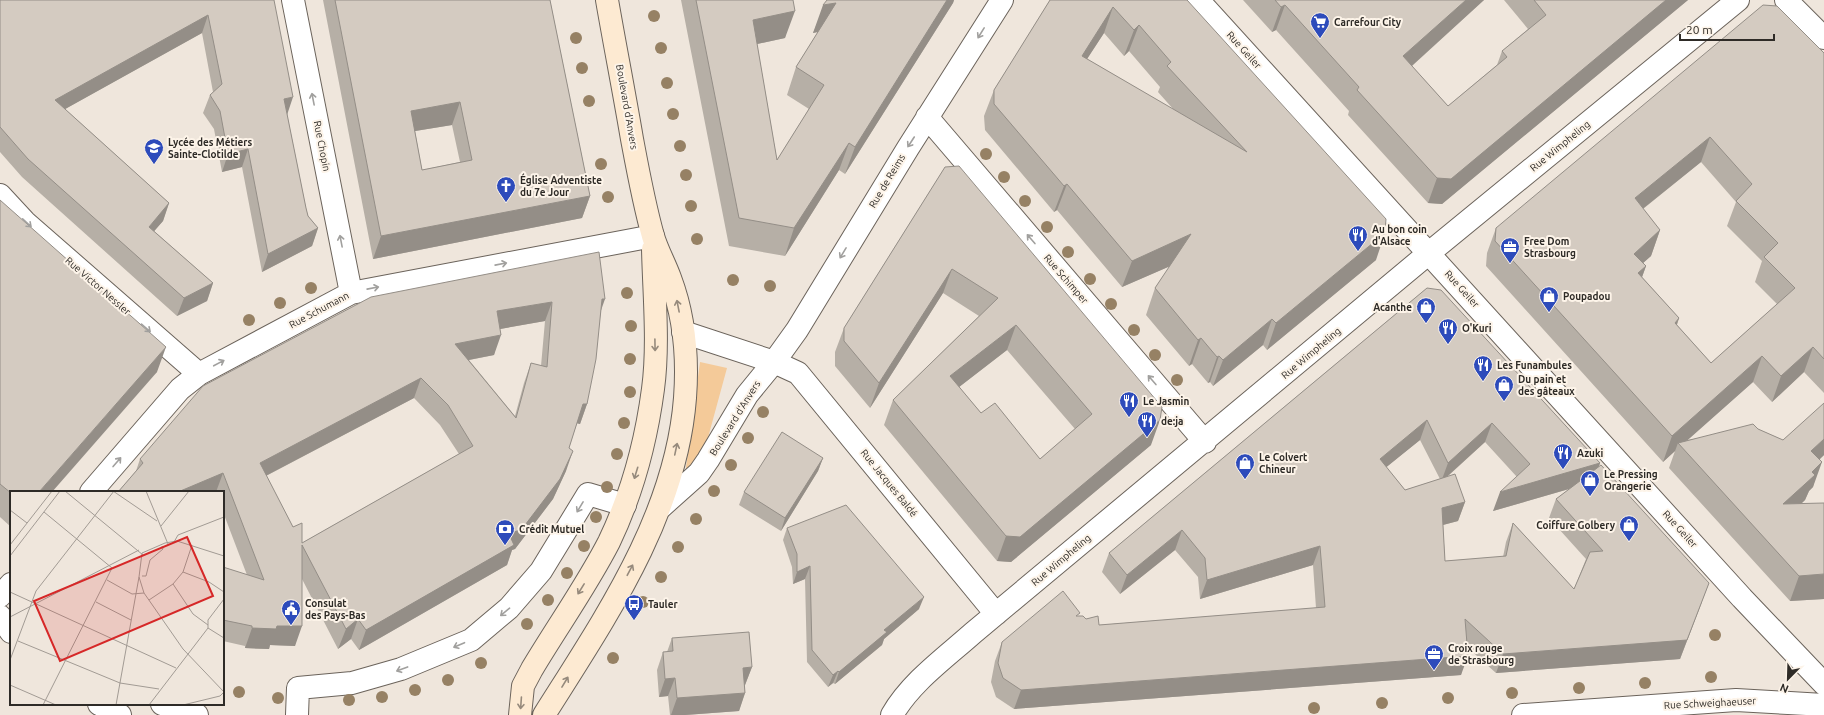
<svg xmlns="http://www.w3.org/2000/svg" width="1824" height="715" viewBox="0 0 1824 715" font-family="Ubuntu,sans-serif">
  <rect width="100%" height="100%" fill="#efe6dc"/>
  <!-- green -->
  <path fill="#f4ca99" d="M700 362 727 368 703 456 685 475Z"/>
  <g fill="none" stroke-linecap="round" stroke-linejoin="round">
    <defs>
      <path id="street" d="M293 0 351 293
        M1198 0 1742 598 1824 684
        M1786 0 1824 38
        M927 117 1205 442
        M0 195 25 222 199 374
        M683 332 774 362 798 373 996 614
        M91 492 180 389 199 374 351 293 653 236
        M661 507 699 473 708 460 747 395 774 362 797 330 908 148 1002 0
        M0 596 11 584
        M0 616 11 632
        M99 704 120 715
        M162 704 197 715
        M297 715 298 688 352 683 401 669 471 640 509 608 541 571 588 494 625 505
        M892 715C911 682 945 658 973 633L1429 253 1738 0
        M1523 715 1736 700 1824 705"/>
      <path id="secondary" d="M520 715 523 686 532 669C557 627 587 585 609 542 632 494 646 442 653 389 659 345 654 294 653 249
        M544 715C605 618 676 516 685 398 688 358 684 315 670 278 665 264 657 250 653 236 644 204 638 171 632 139 624 92 615 46 607 0"/>
    </defs>
    <!-- street casing -->
    <use href="#street" stroke="#6b635b" stroke-width="24"/>
    <!-- secondary casing -->
    <use href="#secondary" stroke="#6b635b" stroke-width="24"/>
    <!-- street -->
    <use href="#street" stroke="#fff" stroke-width="22"/>
    <!-- secondary -->
    <use href="#secondary" stroke="#fdead2" stroke-width="22"/>
  </g>
  <!-- trees -->
  <g fill="#968164">
    <circle cx="654" cy="16" r="6"/>
    <circle cx="576" cy="38" r="6"/>
    <circle cx="661" cy="48" r="6"/>
    <circle cx="582" cy="68" r="6"/>
    <circle cx="667" cy="83" r="6"/>
    <circle cx="589" cy="101" r="6"/>
    <circle cx="673" cy="114" r="6"/>
    <circle cx="680" cy="146" r="6"/>
    <circle cx="986" cy="154" r="6"/>
    <circle cx="601" cy="164" r="6"/>
    <circle cx="686" cy="175" r="6"/>
    <circle cx="1004" cy="177" r="6"/>
    <circle cx="608" cy="197" r="6"/>
    <circle cx="1025" cy="201" r="6"/>
    <circle cx="691" cy="206" r="6"/>
    <circle cx="1047" cy="227" r="6"/>
    <circle cx="697" cy="239" r="6"/>
    <circle cx="1068" cy="252" r="6"/>
    <circle cx="1090" cy="279" r="6"/>
    <circle cx="733" cy="280" r="6"/>
    <circle cx="770" cy="286" r="6"/>
    <circle cx="311" cy="288" r="6"/>
    <circle cx="627" cy="293" r="6"/>
    <circle cx="280" cy="303" r="6"/>
    <circle cx="1111" cy="304" r="6"/>
    <circle cx="249" cy="320" r="6"/>
    <circle cx="631" cy="326" r="6"/>
    <circle cx="1134" cy="330" r="6"/>
    <circle cx="1155" cy="355" r="6"/>
    <circle cx="630" cy="359" r="6"/>
    <circle cx="1177" cy="380" r="6"/>
    <circle cx="630" cy="392" r="6"/>
    <circle cx="763" cy="412" r="6"/>
    <circle cx="624" cy="423" r="6"/>
    <circle cx="748" cy="438" r="6"/>
    <circle cx="617" cy="454" r="6"/>
    <circle cx="731" cy="465" r="6"/>
    <circle cx="607" cy="487" r="6"/>
    <circle cx="714" cy="491" r="6"/>
    <circle cx="596" cy="517" r="6"/>
    <circle cx="696" cy="519" r="6"/>
    <circle cx="584" cy="546" r="6"/>
    <circle cx="678" cy="547" r="6"/>
    <circle cx="567" cy="573" r="6"/>
    <circle cx="661" cy="577" r="6"/>
    <circle cx="548" cy="600" r="6"/>
    <circle cx="643" cy="602" r="6"/>
    <circle cx="527" cy="624" r="6"/>
    <circle cx="1715" cy="635" r="6"/>
    <circle cx="613" cy="658" r="6"/>
    <circle cx="481" cy="663" r="6"/>
    <circle cx="1711" cy="677" r="6"/>
    <circle cx="448" cy="680" r="6"/>
    <circle cx="1645" cy="683" r="6"/>
    <circle cx="1579" cy="688" r="6"/>
    <circle cx="415" cy="690" r="6"/>
    <circle cx="239" cy="692" r="6"/>
    <circle cx="1512" cy="693" r="6"/>
    <circle cx="382" cy="697" r="6"/>
    <circle cx="278" cy="698" r="6"/>
    <circle cx="1448" cy="698" r="6"/>
    <circle cx="349" cy="700" r="6"/>
    <circle cx="1382" cy="703" r="6"/>
    <circle cx="1314" cy="708" r="6"/>
  </g>
  <!-- wall -->
  <path fill="#b6afa6" fill-rule="evenodd" d="M0 0H274L287 114 306 208 308 216 318 228 312 246 262 272 242 167 222 172 214 129 203 113 210 95 213 92 202 33 65 109 169 203 163 221 154 231 213 283 207 301 177 316 22 177 0 152Z
    M323 0H550L590 196 582 218 373 259ZM452 125 460 162 422 170 415 131Z
    M681 0H793L785 38 757 44 777 160 809 109 787 95 796 67 818 32 813 33 827 0H954L953 3 845 174 839 170 785 256 729 246Z
    M1050 0H1187L1376 260 1267 350 1263 345 1213 386 1210 382 1208 383 1192 364 1189 366 1146 315 1155 288 1170 266 1122 287 1057 210 1054 212 985 130 984 116 994 90ZM1104 33 1124 56 1129 51 1160 87 1158 92 1174 110 1087 59Z
    M1243 0H1484L1412 66 1448 106 1497 65 1502 51 1528 29 1504 0H1688L1442 204 1428 203 1348 115 1349 111 1276 30 1272 32Z
    M1824 53V393L1804 372 1772 402 1753 382 1687 440 1758 429 1783 440 1824 404V455L1820 459 1813 487 1809 491 1805 500 1802 503 1824 599 1790 601 1669 468 1675 451 1663 462 1486 266 1487 253 1496 228ZM1701 162 1736 202 1727 226 1762 261 1755 282 1777 304 1711 363 1677 325 1679 318 1642 277 1646 266 1643 263 1651 256 1660 230 1643 209Z
    M945 167 1151 445 1011 562 997 561 884 425 893 400 979 316 943 293 870 408 835 366V352L844 328ZM1007 350 1075 429 1040 459 981 413 959 387Z
    M0 200 157 372 11 492V527L0 517Z
    M599 252 601 311 587 404 580 424 577 423 569 448 566 471 553 499 515 549 512 550 507 565 359 650 351 639 338 649 302 579 295 646 270 645 269 649 245 648V646L223 641V567L247 575 223 512V492H118L136 471 140 459ZM545 321 541 366 531 363 524 383 515 416 469 360 494 355 500 329ZM414 398 440 425 459 454 302 543 293 527 266 476Z
    M1427 288 1600 463 1599 467 1702 602 1680 659 1496 673 1467 647 1461 675 1014 709 996 697 991 682 995 661 1002 642 1079 616 1099 625 1316 608 1313 565 1200 599 1198 577 1175 550 1120 594 1102 572 1109 553ZM1420 440 1440 479 1405 490 1386 467ZM1485 442 1517 477 1493 511 1569 489 1556 499 1549 518 1586 559 1574 589 1513 523 1506 542 1503 557 1445 561 1443 525 1458 521 1465 502 1447 477Z
    M823 458 818 471 781 531 739 505 744 492Z
    M787 528 919 609 884 639 882 645 835 684 833 683 828 687 807 662 805 579 793 584 792 567 783 540Z
    M672 638 752 667 745 685V693L739 711 685 715H670L668 696 659 697 657 670 663 652H667Z"/>
  <!-- shaded-wall -->
  <path fill="#948e87" d="M947 0H954L953 3 845 174 855 147Z
    M1466 0H1484L1394 82 1403 56Z
    M1666 0H1688L1442 204 1428 203 1437 178Z
    M836 3 826 30 813 33 823 5Z
    M1285 5 1276 30 1272 32 1281 7Z
    M1113 7 1104 33 1072 82 1082 56Z
    M795 11 785 38 743 47 753 20Z
    M208 15 202 33 49 118 55 100Z
    M1139 25 1129 51 1124 56 1134 30Z
    M293 97 287 115 284 99Z
    M460 102 452 125 403 133 411 111Z
    M1710 137 1701 162 1625 223 1635 198Z
    M849 143 839 170 785 256 794 228Z
    M248 149 242 167 222 172 228 154Z
    M1067 184 1057 210 1054 212 1064 186Z
    M590 196 582 218 373 259 381 236Z
    M169 203 163 221 143 244 149 227Z
    M318 228 312 246 262 272 268 254Z
    M1660 230 1651 256 1625 279 1634 254Z
    M1385 233 1376 260 1267 350 1276 323Z
    M1191 234 1182 261 1122 287 1132 261Z
    M1646 266 1637 291 1638 273Z
    M952 269 943 293 870 408 879 383Z
    M213 283 207 301 177 316 184 298Z
    M602 299H605L598 319Z
    M552 302 545 321 489 331 497 311Z
    M1679 318 1670 344 1675 323Z
    M1272 319 1263 345 1213 386 1223 360Z
    M1016 325 1007 350 941 401 950 376Z
    M501 335 494 355 448 364 455 344Z
    M1201 338 1192 364 1189 366 1198 340Z
    M166 347 157 372 52 492H39Z
    M1813 347 1804 372 1772 402 1781 376Z
    M1219 356 1210 382 1208 383 1217 357Z
    M1762 356 1753 382 1681 446 1678 443 1675 451 1663 462 1672 436Z
    M421 378 414 398 252 483 260 463Z
    M583 404H587L580 424 576 423Z
    M1160 420 1151 445 1011 562 997 561 1006 536Z
    M1427 420 1420 440 1373 478 1380 459Z
    M1492 423 1485 442 1441 482 1448 463Z
    M1824 439V455L1802 476 1811 451Z
    M573 451 566 471 553 499 515 549 512 550 507 565 359 650 366 630 509 534Z
    M823 458 818 471 781 531 785 518Z
    M1822 462 1813 487 1809 491 1805 500 1774 529 1783 504 1812 472Z
    M1600 463 1593 482 1493 511 1500 492Z
    M223 473 216 492H178Z
    M1465 502 1458 521 1435 527 1442 508Z
    M1182 530 1175 550 1120 594 1127 575Z
    M1320 546 1313 565 1200 599 1207 580Z
    M810 566 805 579 793 584 797 572Z
    M1824 574V599L1790 601 1799 576Z
    M1709 583 1680 659 1496 673 1503 654Z
    M924 597 919 609 884 639 882 645 835 684 839 672 884 630Z
    M358 619 351 639 338 649 346 629Z
    M277 626H302L295 646 270 645 269 649 245 648 252 628Z
    M1468 656 1461 675 1014 709 1021 690Z
    M752 667 745 685 737 686 743 668Z
    M838 671 833 683 828 687 833 675Z
    M675 678 668 696 659 697 665 679Z
    M745 693 739 711 685 715H671L677 698Z"/>
  <!-- building -->
  <path fill="#d4cbc1" stroke="#948e87" fill-rule="evenodd" d="M0 0H274L293 97 284 99 306 208 308 216 318 228 268 254 248 149 228 154 220 111 210 95 222 84 208 15 55 100 169 203 149 227 213 283 184 298 28 159 0 127Z
    M335 0H550L590 196 381 236ZM460 102 472 160 422 170 411 111Z
    M696 0H793L795 11 753 20 777 160 824 85 796 67 836 3 823 5 827 0H947L855 147 849 143 794 228 739 218Z
    M1050 0H1187L1386 219 1385 233 1276 323 1272 319 1223 360 1219 356 1217 357 1201 338 1198 340 1155 288 1191 234 1132 261 1067 184 1064 186 994 104V90ZM1113 7 1134 30 1139 25 1171 62 1167 66 1247 152 1082 56Z
    M1275 0H1466L1403 56 1448 106 1507 57 1502 51 1546 15 1534 0H1666L1451 179 1437 178 1357 90 1359 87 1285 5 1281 7Z
    M1763 5 1777 6 1824 53V359L1813 347 1781 376 1762 356 1672 436 1495 241 1496 228ZM1710 137 1752 184 1736 201 1778 243 1764 257 1795 288 1711 363 1675 323 1679 318 1638 273 1646 266 1634 254 1660 230 1635 198Z
    M959 166 1162 407 1160 420 1020 537 1006 536 893 400 998 298 952 269 879 383 844 341V328L945 167ZM1016 325 1092 414 1040 459 995 403 981 413 950 376Z
    M0 200 166 347 39 492H11V493L0 484Z
    M599 252 605 299H602L596 359 587 404H583L569 448 573 451 560 479 522 529 509 534 514 545 366 630 358 619 346 629 302 545V626H277L276 629 252 628V626L223 620V567L264 580 223 473 178 492H118L143 463 140 459 203 386 371 297ZM552 302 547 367 531 363 516 418 455 344 501 335 497 311ZM421 378 448 405 473 446 302 543V523L293 527 260 463Z
    M1427 288 1441 290 1600 463 1500 492 1530 464 1492 423 1448 463 1427 420 1380 459 1405 490 1455 474 1465 502 1442 508 1445 561 1506 556 1513 523 1574 589 1590 552 1603 551 1556 499 1601 465 1709 583 1687 640 1503 654 1465 619 1468 656 1021 690 1003 678 998 663 1002 642 1063 591 1080 613 1076 616H1083L1086 619 1098 616 1099 625 1325 607 1320 546 1207 580 1205 558 1182 530 1127 575 1109 553Z
    M1824 403V439L1811 451 1822 462 1812 472 1815 475 1783 504 1824 503V574L1799 576 1678 443 1753 424 1758 429 1783 440Z
    M782 432 823 458 785 518 744 492Z
    M846 505 924 597 884 630 887 632 839 672 838 671 833 675 812 650 810 566 797 572V554L787 528Z
    M749 632 752 667 743 668 745 693 677 698 675 678 665 679 663 652 673 651 672 638Z"/>
  <!-- one-way arrows -->
  <defs><path id="oneway-shaft" d="M-6 0H5M1.5-3L5.5 0L1.5 3" fill="none" stroke-width="1.6" stroke-linecap="round" stroke-linejoin="round"/></defs>
  <g stroke="#a1a09e">
    <use href="#oneway-shaft" transform="translate(981 33) rotate(122)"/>
    <use href="#oneway-shaft" transform="translate(313 99) rotate(-101)"/>
    <use href="#oneway-shaft" transform="translate(911 142) rotate(123)"/>
    <use href="#oneway-shaft" transform="translate(27 223) rotate(43)"/>
    <use href="#oneway-shaft" transform="translate(1031 239) rotate(-131)"/>
    <use href="#oneway-shaft" transform="translate(341 241) rotate(-101)"/>
    <use href="#oneway-shaft" transform="translate(843 253) rotate(121)"/>
    <use href="#oneway-shaft" transform="translate(501 264) rotate(-11)"/>
    <use href="#oneway-shaft" transform="translate(373 288) rotate(-11)"/>
    <use href="#oneway-shaft" transform="translate(146 328) rotate(41)"/>
    <use href="#oneway-shaft" transform="translate(219 363) rotate(-28)"/>
    <use href="#oneway-shaft" transform="translate(1152 380) rotate(-131)"/>
    <use href="#oneway-shaft" transform="translate(117 462) rotate(-49)"/>
    <use href="#oneway-shaft" transform="translate(580 507) rotate(121)"/>
    <use href="#oneway-shaft" transform="translate(505 612) rotate(140)"/>
    <use href="#oneway-shaft" transform="translate(459 645) rotate(157)"/>
    <use href="#oneway-shaft" transform="translate(402 669) rotate(160)"/>
  </g>
  <g stroke="#968a7c">
    <use href="#oneway-shaft" transform="translate(678 306) rotate(-101)"/>
    <use href="#oneway-shaft" transform="translate(655 345) rotate(89)"/>
    <use href="#oneway-shaft" transform="translate(676 449) rotate(-78)"/>
    <use href="#oneway-shaft" transform="translate(636 473) rotate(107)"/>
    <use href="#oneway-shaft" transform="translate(630 570) rotate(-62)"/>
    <use href="#oneway-shaft" transform="translate(581 589) rotate(122)"/>
    <use href="#oneway-shaft" transform="translate(565 682) rotate(-59)"/>
    <use href="#oneway-shaft" transform="translate(521 703) rotate(94)"/>
  </g>
  <!-- icons -->
  <defs>
    <symbol id="supermarket-pin" viewBox="-11 -11 22 30"><path d="M0 17L-7.5 6A9.5 9.5 0 1 1 7.5 6Z" fill="#2d4bbb" stroke="#fdf4e9"/><path d="M-6-5.5h2.5l.6 2H6L4.5 2H-2.5L-4.4-4H-6ZM-1.5 3.2a1.3 1.3 0 1 0 .1 0ZM3 3.2a1.3 1.3 0 1 0 .1 0Z" fill="#fff"/></symbol>
    <symbol id="school-pin" viewBox="-11 -11 22 30"><path d="M0 17L-7.5 6A9.5 9.5 0 1 1 7.5 6Z" fill="#2d4bbb" stroke="#fdf4e9"/><path d="M0-5L7-2L0 1L-7-2ZM-4 1L0 2.5L4 1V4Q0 6-4 4Z" fill="#fff"/></symbol>
    <symbol id="church-pin" viewBox="-11 -11 22 30"><path d="M0 17L-7.5 6A9.5 9.5 0 1 1 7.5 6Z" fill="#2d4bbb" stroke="#fdf4e9"/><path d="M-1.2-6h2.4v3.5h3.3v2.4h-3.3V6h-2.4V-.1h-3.3v-2.4h3.3Z" fill="#fff"/></symbol>
    <symbol id="restaurant-pin" viewBox="-11 -11 22 30"><path d="M0 17L-7.5 6A9.5 9.5 0 1 1 7.5 6Z" fill="#2d4bbb" stroke="#fdf4e9"/><path d="M-5-6h1v4h1v-4h1v4h1v-4h1v5L-1.5 .5V6h-2V.5L-5-1ZM5-6V6H3V1.5H1.5Q1.5-4 5-6Z" fill="#fff"/></symbol>
    <symbol id="office-pin" viewBox="-11 -11 22 30"><path d="M0 17L-7.5 6A9.5 9.5 0 1 1 7.5 6Z" fill="#2d4bbb" stroke="#fdf4e9"/><path d="M-6-3h4V-5.5h4V-3h4V5H-6ZM-1-4.5V-3h2v-1.5ZM-6 0V1H6V0Z" fill="#fff"/></symbol>
    <symbol id="shop-pin" viewBox="-11 -11 22 30"><path d="M0 17L-7.5 6A9.5 9.5 0 1 1 7.5 6Z" fill="#2d4bbb" stroke="#fdf4e9"/><path d="M-5-2.5h2.3a2.7 3.5 0 0 1 5.4 0H5L5.5 6h-11ZM-1.5-2.5h3a1.5 2.3 0 0 0-3 0Z" fill="#fff"/></symbol>
    <symbol id="bank-pin" viewBox="-11 -11 22 30"><path d="M0 17L-7.5 6A9.5 9.5 0 1 1 7.5 6Z" fill="#2d4bbb" stroke="#fdf4e9"/><path d="M-6-4H6V4H-6ZM0-2.3a2.3 2.3 0 1 0 0 4.6a2.3 2.3 0 1 0 0-4.6Z" fill="#fff"/></symbol>
    <symbol id="bus-pin" viewBox="-11 -11 22 30"><path d="M0 17L-7.5 6A9.5 9.5 0 1 1 7.5 6Z" fill="#2d4bbb" stroke="#fdf4e9"/><path d="M-5-6H5V4H4V6H2V4H-2V6H-4V4H-5ZM-3.5-4V0h7V-4ZM-3.5 1.2v1.5H-2V1.2ZM2 1.2v1.5H3.5V1.2Z" fill="#fff"/></symbol>
    <symbol id="civic-pin" viewBox="-11 -11 22 30"><path d="M0 17L-7.5 6A9.5 9.5 0 1 1 7.5 6Z" fill="#2d4bbb" stroke="#fdf4e9"/><path d="M-.6-6.5H3V-4.5H.6V-3L4-1V1h2V6H-6V1h2V-1L-.6-3ZM-1.2 2.5V6h2.4V2.5Z" fill="#fff"/></symbol>
  </defs>
  <g fill-rule="evenodd">
    <use href="#supermarket-pin" x="1309" y="11" width="22" height="30"/>
    <use href="#school-pin" x="143" y="137" width="22" height="30"/>
    <use href="#church-pin" x="495" y="175" width="22" height="30"/>
    <use href="#restaurant-pin" x="1347" y="224" width="22" height="30"/>
    <use href="#office-pin" x="1499" y="236" width="22" height="30"/>
    <use href="#shop-pin" x="1538" y="285" width="22" height="30"/>
    <use href="#shop-pin" x="1415" y="296" width="22" height="30"/>
    <use href="#restaurant-pin" x="1437" y="317" width="22" height="30"/>
    <use href="#restaurant-pin" x="1472" y="354" width="22" height="30"/>
    <use href="#shop-pin" x="1493" y="374" width="22" height="30"/>
    <use href="#restaurant-pin" x="1118" y="390" width="22" height="30"/>
    <use href="#restaurant-pin" x="1136" y="410" width="22" height="30"/>
    <use href="#restaurant-pin" x="1552" y="442" width="22" height="30"/>
    <use href="#shop-pin" x="1234" y="452" width="22" height="30"/>
    <use href="#shop-pin" x="1579" y="469" width="22" height="30"/>
    <use href="#shop-pin" x="1618" y="514" width="22" height="30"/>
    <use href="#bank-pin" x="494" y="518" width="22" height="30"/>
    <use href="#bus-pin" x="623" y="593" width="22" height="30"/>
    <use href="#civic-pin" x="280" y="598" width="22" height="30"/>
    <use href="#office-pin" x="1423" y="643" width="22" height="30"/>
  </g>
  <g text-anchor="middle" dominant-baseline="central" stroke-width="4" stroke-linejoin="round" paint-order="stroke">
    <!-- poi labels -->
    <g font-size="10" font-weight="bold" fill="#2e2b27" stroke="#fdf4e9" text-anchor="start">
      <text x="1334" y="22">Carrefour City</text>
      <text x="168" y="142">Lycée des Métiers<tspan x="168" dy="12">Sainte-Clotilde</tspan></text>
      <text x="520" y="180">Église Adventiste<tspan x="520" dy="12">du 7e Jour</tspan></text>
      <text x="1372" y="229">Au bon coin<tspan x="1372" dy="12">d'Alsace</tspan></text>
      <text x="1524" y="241">Free Dom<tspan x="1524" dy="12">Strasbourg</tspan></text>
      <text x="1563" y="296">Poupadou</text>
      <text x="1412" y="307" text-anchor="end">Acanthe</text>
      <text x="1462" y="328">O'Kuri</text>
      <text x="1497" y="365">Les Funambules</text>
      <text x="1518" y="379">Du pain et<tspan x="1518" dy="12">des gâteaux</tspan></text>
      <text x="1143" y="401">Le Jasmin</text>
      <text x="1161" y="421">de:ja</text>
      <text x="1577" y="453">Azuki</text>
      <text x="1259" y="457">Le Colvert<tspan x="1259" dy="12">Chineur</tspan></text>
      <text x="1604" y="474">Le Pressing<tspan x="1604" dy="12">Orangerie</tspan></text>
      <text x="1615" y="525" text-anchor="end">Coiffure Golbery</text>
      <text x="519" y="529">Crédit Mutuel</text>
      <text x="305" y="603">Consulat<tspan x="305" dy="12">des Pays-Bas</tspan></text>
      <text x="648" y="604">Tauler</text>
      <text x="1448" y="648">Croix rouge<tspan x="1448" dy="12">de Strasbourg</tspan></text>
    </g>
    <!-- street labels -->
    <g font-size="10" fill="#2e2b27" stroke="#fdf4e9">
      <text transform="translate(1244 50) rotate(48)">Rue Geiler</text>
      <text transform="translate(627 107) rotate(80)">Boulevard d'Anvers</text>
      <text transform="translate(322 146) rotate(79)">Rue Chopin</text>
      <text transform="translate(1560 146) rotate(-39)">Rue Wimpheling</text>
      <text transform="translate(887 181) rotate(-59)">Rue de Reims</text>
      <text transform="translate(1066 279) rotate(49)">Rue Schimper</text>
      <text transform="translate(98 286) rotate(41)">Rue Victor Nessler</text>
      <text transform="translate(1462 289) rotate(48)">Rue Geiler</text>
      <text transform="translate(319 310) rotate(-28)">Rue Schumann</text>
      <text transform="translate(1311 353) rotate(-40)">Rue Wimpheling</text>
      <text transform="translate(735 418) rotate(-58)">Boulevard d'Anvers</text>
      <text transform="translate(889 483) rotate(51)">Rue Jacques Baldé</text>
      <text transform="translate(1680 529) rotate(48)">Rue Geiler</text>
      <text transform="translate(1061 560) rotate(-40)">Rue Wimpheling</text>
      <text transform="translate(1710 703) rotate(-3)">Rue Schweighaeuser</text>
    </g>
  </g>
  <!-- overview -->
  <g transform="translate(10 491)">
    <rect width="214" height="214" fill="#efe6dc"/>
    <path fill="none" stroke="#a29b94" stroke-width="1" d="M55 0 133 64M103 0 147 30M136 0 158 53M0 19 17 32M151 35 179 0M164 51 168 44 214 26M0 54 42 0M132 62 155 52 167 50 214 65M132 62 129 86 134 102 173 158 214 201M0 65 50 0M173 81 199 91 214 101M132 85H136L140 69 153 58 152 55M97 89 122 103 134 102M163 93 183 123 198 134M0 101 166 177M139 109 163 93 173 81 182 54M86 111 121 129M0 126 129 59M198 137 214 147M8 150 110 192 149 198M0 169 26 100 104 0M0 194 46 214M33 214 102 77 34 21M106 214 129 86M139 214 198 137V129L214 108M173 214 210 205 214 201"/>
    <path fill="#d62828" fill-opacity="0.15" stroke="#d62828" stroke-width="2" d="M177 46 203 105 50 170 24 110Z"/>
    <rect width="214" height="214" fill="none" stroke="#2e2b27" stroke-width="2"/>
  </g>
  <!-- north arrow -->
  <g transform="translate(1788 679) rotate(203)" stroke="#fdf4e9" stroke-width="3" paint-order="stroke">
  <path d="M0-3L7 15L0 10L-7 15Z" fill="#2e2b27"/>
  <text y="-6" font-size="11" font-weight="bold" text-anchor="middle" fill="#2e2b27">N</text>
  </g>
  <!-- scale -->
  <path d="M1680 34v6h94v-6" fill="none" stroke="#2e2b27" stroke-width="2"/>
  <text x="1686" y="34" font-size="12" fill="#2e2b27" stroke="#fdf4e9" stroke-width="3" paint-order="stroke">20 m</text>
</svg>
